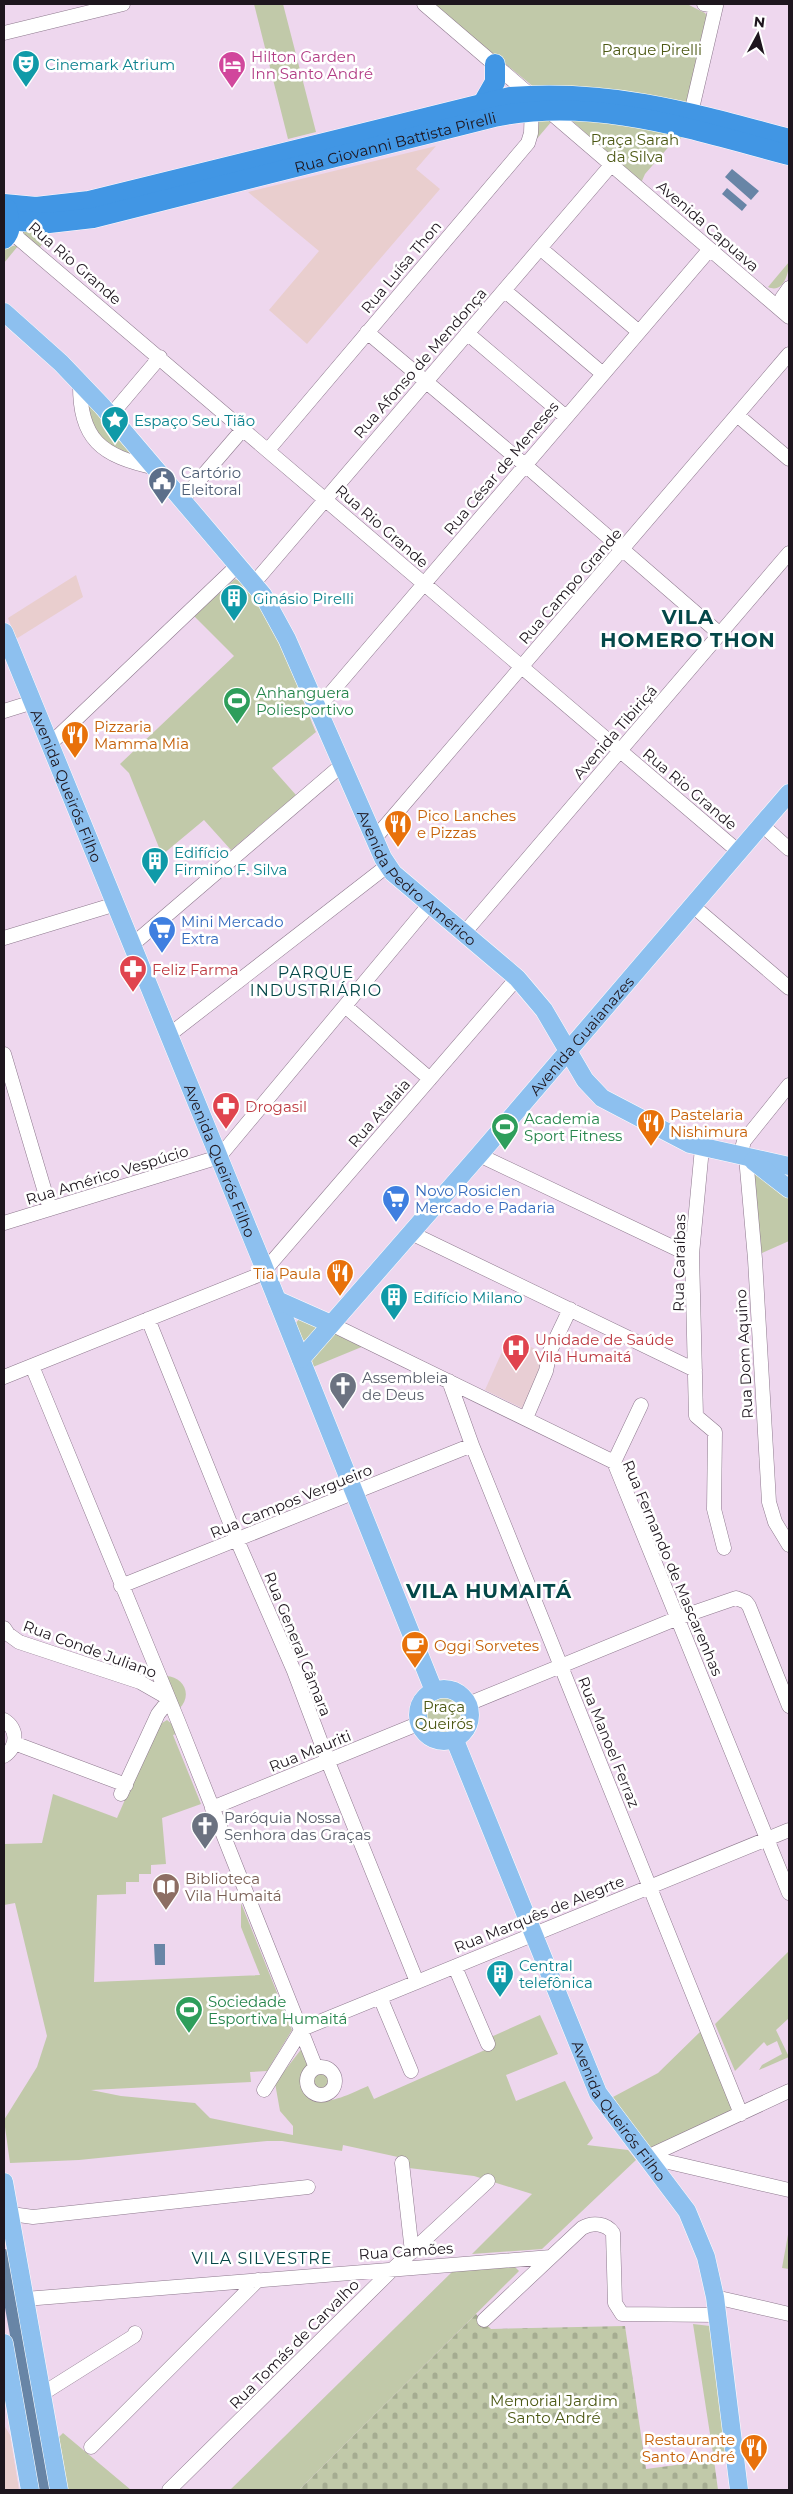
<svg xmlns="http://www.w3.org/2000/svg" width="793" height="2494" viewBox="0 0 793 2494" font-family="Montserrat,sans-serif">
  <defs>
    <pattern id="cemetery-stones" width="16" height="16" patternUnits="userSpaceOnUse" patternTransform="scale(1.25)"><rect width="16" height="16" fill="#c1c9a9"/><path d="M2 7V4a2 2 0 0 1 4 0v3zM10 15v-3a2 2 0 0 1 4 0v3z" fill="#a5ac91"/></pattern>
  </defs>
  <rect width="100%" height="100%" fill="#eed7ee"/>
  <!-- commercial -->
  <path fill="#e9cece" d="M436 146 416 169 440 189 307 344 269 310 319 251 248 192Z
    M76 575 83 597 16 639 8 618Z
    M4 2425 10 2435 19 2490H4Z"/>
  <!-- medical -->
  <path fill="#e8ced4" d="M509 1336 541 1352 540 1370 522 1408 485 1390Z"/>
  <!-- green -->
  <path fill="#c1c9a9" d="M254 4H283L316 132 288 139Z
    M432 4H687L705 13 708 18 688 104 612 90 535 88Z
    M570 119 614 122 685 136 672 143 645 174 641 183Z
    M539 121H552L535 141Z
    M21 232 22 231 49 232 39 249Z
    M17 245 18 246 4 263V248Z
    M789 262C789 274 783 294 768 287Z
    M86 400 132 454 131 456C98 439 94 436 86 400Z
    M235 579C264 589 303 702 316 732L272 768 296 795 231 850 204 820 162 855 129 773 120 764 234 656 194 616Z
    M754 1169 789 1195V1241L760 1254Z
    M300 1318 318 1327 305 1341C299 1338 297 1329 296 1323Z
    M332 1332 364 1346 313 1367 312 1359Z
    M166 1676C184 1677 193 1695 179 1709Z
    M424 1714a20 20 0 1 1 40 0a20 20 0 1 1-40 0Z
    M167 1720 172 1724 176 1734 173 1735 201 1804 162 1818 166 1864 151 1865V1874H139V1882H126V1894L97 1895 94 1982 260 1975 241 1927V1903L292 2030 267 2071 250 2072 251 2082 91 2090 121 2096 195 2103 210 2118 293 2135V2126L280 2111 275 2083 303 2047 309 2067C303 2073 300 2080 304 2089 315 2114 351 2093 368 2086L374 2099 494 2046 491 2037 540 2015 558 2054 506 2075 516 2101 565 2081 593 2138 587 2145 628 2150 636 2160 542 2249 472 2254 532 2194 474 2176 409 2168 407 2159 343 2145 342 2151 282 2141H267L79 2160 10 2163 4 2120 37 2067 47 2036 15 1903 4 1905V1844L42 1843 53 1794 117 1818 157 1726Z
    M789 1951V2018L776 2030 789 2057 759 2070 762 2065 782 2054 777 2041 767 2046 764 2042 735 2071 715 2024Z
    M702 2030 741 2114 653 2155 613 2097 658 2073Z
    M312 2081a9 9 0 1 1 18 0a9 9 0 1 1-18 0Z
    M789 2229V2269L782 2268Z
    M515 2267 519 2271 299 2490H230L453 2271Z
    M693 2324 710 2326 727 2447 725 2454 714 2460Z
    M63 2433 131 2490H68L59 2437Z"/>
  <!-- cemetery -->
  <path fill="url(#cemetery-stones)" d="M476 2314 491 2329 625 2326 646 2469 714 2460 718 2490H299Z"/>
  <!-- water -->
  <path fill="#6885a6" d="M732 169 759 191 751 200 725 177Z
    M727 188 747 205 742 211 722 194Z
    M154 1944H165V1965H155Z"/>
  <g fill="none" stroke-linecap="round" stroke-linejoin="round">
    <!-- river -->
    <path stroke="#6885a6" stroke-width="16" d="M4 2257 46 2490"/>
    <defs>
      <path id="minor" d="M424 4 789 317
        M4 33 123 4
        M691 113 716 6 704 4
        M10 222 18 238 739 852
        M540 248 639 332
        M504 290 603 374
        M783 311 782 298 789 288
        M367 332 525 465 720 634
        M467 333 566 417
        M80 381C79 440 101 456 156 468
        M111 415 160 357
        M737 415 789 459
        M268 450 528 143 531 133 532 104
        M182 500 243 429
        M254 583 612 164
        M318 708 710 249
        M4 711 33 702
        M50 744 238 565
        M762 825 789 849
        M375 838 789 354
        M693 906 789 988
        M465 932 789 553
        M4 938 116 904
        M132 945 343 764
        M345 1006 430 1079
        M169 1035 387 866
        M4 1054 50 1209
        M702 1148 692 1254 696 1416 715 1432 714 1509 724 1548
        M479 1155 679 1250 692 1254
        M740 1156 744 1141 789 1085
        M746 1157 755 1259 769 1502 775 1522 789 1545
        M4 1223 219 1157 429 905
        M411 1233 695 1370
        M265 1270 517 978
        M148 1319 237 1540 294 1671 331 1769 417 1982
        M331 1324 614 1462 789 1893
        M32 1366 178 1721 316 2068
        M4 1377 266 1272
        M449 1381 472 1445 741 2114
        M526 1418 546 1371 550 1351 570 1309
        M614 1462 641 1405
        M121 1586 472 1445
        M4 1628 8 1634 19 1642 140 1682 168 1698
        M468 1704 678 1618 736 1598 746 1602 749 1606 789 1706
        M4 1720C18 1729 18 1746 4 1756
        M14 1743 126 1785
        M121 1794 158 1714 169 1700
        M212 1808 420 1723
        M455 1967 488 2044
        M380 1997 411 2071
        M307 2081a14 14 0 1 1 28 0a14 14 0 1 1-28 0Z
        M264 2090 302 2029 789 1830
        M647 2157 789 2091
        M647 2157 789 2190
        M402 2163 412 2252
        M4 2213 33 2217 308 2187
        M715 2297 789 2314
        M25 2299 551 2257
        M484 2320 582 2228C592 2222 606 2223 613 2233L615 2303 622 2314 717 2315
        M42 2394 134 2336 135 2333
        M91 2447 258 2280
        M169 2490 394 2268 488 2181"/>
      <g id="major">
        <path id="s1" d="M4 312 61 363 103 407 263 595 287 639 383 858 393 873 517 978 544 1010 585 1080 602 1098 690 1144 789 1166"/>
        <path id="s2" d="M4 632 261 1260 434 1691"/>
        <path d="M753 1161 789 1189"/>
        <path d="M277 1300 331 1324"/>
        <path id="s3" d="M301 1359 479 1155 789 793"/>
        <circle cx="444" cy="1715" r="26"/>
        <path id="s4" d="M454 1738 598 2093 687 2211 706 2257 715 2297 739 2490"/>
        <path d="M4 2182 59 2490"/>
        <path d="M4 2343 30 2490"/>
      </g>
      <g id="highway">
        <path d="M483 103 495 82V64"/>
        <path d="M4 204 36 207 89 201 510 97C612 89 693 113 789 139"/>
        <path id="s5" d="M4 220 49 223 93 218 494 117C595 96 693 130 789 155"/>
        <path d="M4 239C13 230 9 220 7 209"/>
      </g>
    </defs>
    <!-- minor casing -->
    <use href="#minor" stroke="#8e798e" stroke-width="15"/>
    <!-- major casing -->
    <use href="#major" stroke="#fff" stroke-width="19"/>
    <!-- highway casing -->
    <use href="#highway" stroke="#fff" stroke-width="21"/>
    <!-- minor -->
    <use href="#minor" stroke="#fff" stroke-width="14"/>
    <!-- major -->
    <use href="#major" stroke="#8dc0ef" stroke-width="18"/>
    <!-- highway -->
    <use href="#highway" stroke="#4196e4" stroke-width="20"/>
  </g>
  <!-- icons -->
  <defs>
    <symbol id="theatre-pin" viewBox="-11 -11 22 30"><path d="M0 17L-7.5 6A9.5 9.5 0 1 1 7.5 6Z" fill="#0f9aa8" stroke="#fff"/><path d="M-5-5.5Q0-4 5-5.5V0Q5 5 0 6Q-5 5-5 0ZM-3.3-2.5H-1v1.5H-3.3ZM1-2.5H3.3v1.5H1ZM-2.8 1Q0 5.5 2.8 1Z" fill="#fff"/></symbol>
    <symbol id="hotel-pin" viewBox="-11 -11 22 30"><path d="M0 17L-7.5 6A9.5 9.5 0 1 1 7.5 6Z" fill="#d1479c" stroke="#fff"/><path d="M-6-4.5h1.5V1H6V5H4.5V3h-9V5H-6ZM-4 0a1.8 1.8 0 1 1 3.6 0ZM.5 0V-2.5h3Q6-2.5 6 0Z" fill="#fff"/></symbol>
    <symbol id="sight-pin" viewBox="-11 -11 22 30"><path d="M0 17L-7.5 6A9.5 9.5 0 1 1 7.5 6Z" fill="#0f9aa8" stroke="#fff"/><path d="M0-6L1.8-2.2L6-1.7L2.9 1.2L3.7 5.4L0 3.3L-3.7 5.4L-2.9 1.2L-6-1.7L-1.8-2.2Z" fill="#fff"/></symbol>
    <symbol id="civic-pin" viewBox="-11 -11 22 30"><path d="M0 17L-7.5 6A9.5 9.5 0 1 1 7.5 6Z" fill="#5c6f8a" stroke="#fff"/><path d="M-.6-6.5H3V-4.5H.6V-3L4-1V1h2V6H-6V1h2V-1L-.6-3ZM-1.2 2.5V6h2.4V2.5Z" fill="#fff"/></symbol>
    <symbol id="building-pin" viewBox="-11 -11 22 30"><path d="M0 17L-7.5 6A9.5 9.5 0 1 1 7.5 6Z" fill="#0f9aa8" stroke="#fff"/><path d="M-4-6H4V6H1V3H-1V6H-4ZM-2.5-4.3h1.7v1.8h-1.7ZM.8-4.3h1.7v1.8H.8ZM-2.5-1h1.7V.8h-1.7ZM.8-1h1.7V.8H.8Z" fill="#fff"/></symbol>
    <symbol id="stadium-pin" viewBox="-11 -11 22 30"><path d="M0 17L-7.5 6A9.5 9.5 0 1 1 7.5 6Z" fill="#2e9e5b" stroke="#fff"/><path d="M0-5a6.5 5 0 1 0 0 10a6.5 5 0 1 0 0-10ZM-3.5-1.8h7v3.6h-7Z" fill="#fff"/></symbol>
    <symbol id="restaurant-pin" viewBox="-11 -11 22 30"><path d="M0 17L-7.5 6A9.5 9.5 0 1 1 7.5 6Z" fill="#e8710a" stroke="#fff"/><path d="M-5-6h1v4h1v-4h1v4h1v-4h1v5L-1.5 .5V6h-2V.5L-5-1ZM5-6V6H3V1.5H1.5Q1.5-4 5-6Z" fill="#fff"/></symbol>
    <symbol id="supermarket-pin" viewBox="-11 -11 22 30"><path d="M0 17L-7.5 6A9.5 9.5 0 1 1 7.5 6Z" fill="#3f7fe0" stroke="#fff"/><path d="M-6-5.5h2.5l.6 2H6L4.5 2H-2.5L-4.4-4H-6ZM-1.5 3.2a1.3 1.3 0 1 0 .1 0ZM3 3.2a1.3 1.3 0 1 0 .1 0Z" fill="#fff"/></symbol>
    <symbol id="pharmacy-pin" viewBox="-11 -11 22 30"><path d="M0 17L-7.5 6A9.5 9.5 0 1 1 7.5 6Z" fill="#e0444e" stroke="#fff"/><path d="M-2-6h4v4h4v4h-4v4h-4v-4h-4v-4h4Z" fill="#fff"/></symbol>
    <symbol id="hospital-pin" viewBox="-11 -11 22 30"><path d="M0 17L-7.5 6A9.5 9.5 0 1 1 7.5 6Z" fill="#e0444e" stroke="#fff"/><path d="M-5-5h3v3.5h4V-5h3V5h-3V1.5h-4V5h-3Z" fill="#fff"/></symbol>
    <symbol id="church-pin" viewBox="-11 -11 22 30"><path d="M0 17L-7.5 6A9.5 9.5 0 1 1 7.5 6Z" fill="#6b7280" stroke="#fff"/><path d="M-1.2-6h2.4v3.5h3.3v2.4h-3.3V6h-2.4V-.1h-3.3v-2.4h3.3Z" fill="#fff"/></symbol>
    <symbol id="cafe-pin" viewBox="-11 -11 22 30"><path d="M0 17L-7.5 6A9.5 9.5 0 1 1 7.5 6Z" fill="#e8710a" stroke="#fff"/><path d="M-5.5-4.5H6V0H3Q3 3.5 0 3.5H-2.5Q-5.5 3.5-5.5 0ZM3-3.2v2h1.7v-2ZM-6 4.5H4V6H-6Z" fill="#fff"/></symbol>
    <symbol id="library-pin" viewBox="-11 -11 22 30"><path d="M0 17L-7.5 6A9.5 9.5 0 1 1 7.5 6Z" fill="#8d6e63" stroke="#fff"/><path d="M-6-4Q-3-5.5-.7-3.5V5Q-3 3-6 4ZM6-4Q3-5.5 .7-3.5V5Q3 3 6 4Z" fill="#fff"/></symbol>
  </defs>
  <g fill-rule="evenodd">
    <use href="#theatre-pin" x="10" y="48" width="32" height="43"/>
    <use href="#hotel-pin" x="216" y="49" width="32" height="43"/>
    <use href="#sight-pin" x="99" y="404" width="32" height="43"/>
    <use href="#civic-pin" x="146" y="465" width="32" height="43"/>
    <use href="#building-pin" x="218" y="582" width="32" height="43"/>
    <use href="#stadium-pin" x="221" y="685" width="32" height="43"/>
    <use href="#restaurant-pin" x="59" y="719" width="32" height="43"/>
    <use href="#restaurant-pin" x="382" y="808" width="32" height="43"/>
    <use href="#building-pin" x="139" y="845" width="32" height="43"/>
    <use href="#supermarket-pin" x="146" y="914" width="32" height="43"/>
    <use href="#pharmacy-pin" x="117" y="953" width="32" height="43"/>
    <use href="#pharmacy-pin" x="210" y="1090" width="32" height="43"/>
    <use href="#restaurant-pin" x="635" y="1107" width="32" height="43"/>
    <use href="#stadium-pin" x="489" y="1111" width="32" height="43"/>
    <use href="#supermarket-pin" x="380" y="1183" width="32" height="43"/>
    <use href="#restaurant-pin" x="324" y="1257" width="32" height="43"/>
    <use href="#building-pin" x="378" y="1281" width="32" height="43"/>
    <use href="#hospital-pin" x="500" y="1332" width="32" height="43"/>
    <use href="#church-pin" x="327" y="1370" width="32" height="43"/>
    <use href="#cafe-pin" x="399" y="1629" width="32" height="43"/>
    <use href="#church-pin" x="189" y="1810" width="32" height="43"/>
    <use href="#library-pin" x="150" y="1871" width="32" height="43"/>
    <use href="#building-pin" x="484" y="1958" width="32" height="43"/>
    <use href="#stadium-pin" x="173" y="1994" width="32" height="43"/>
    <use href="#restaurant-pin" x="738" y="2432" width="32" height="43"/>
  </g>
  <g text-anchor="middle" dominant-baseline="central" stroke-width="5" stroke-linejoin="round" paint-order="stroke">
    <!-- park labels -->
    <g font-size="15" fill="#4d5915" stroke="#fff">
      <text x="652" y="49">Parque Pirelli</text>
      <text x="635" y="139">Praça Sarah<tspan x="635" dy="17">da Silva</tspan></text>
      <text x="444" y="1706">Praça<tspan x="444" dy="17">Queirós</tspan></text>
      <text x="554" y="2400">Memorial Jardim<tspan x="554" dy="17">Santo André</tspan></text>
    </g>
    <!-- hotel labels -->
    <g font-size="15" fill="#b23c85" stroke="#fff" text-anchor="start">
      <text x="251" y="56">Hilton Garden<tspan x="251" dy="17">Inn Santo André</tspan></text>
    </g>
    <!-- culture labels -->
    <g font-size="15" fill="#0d838f" stroke="#fff" text-anchor="start">
      <text x="45" y="64">Cinemark Atrium</text>
      <text x="134" y="420">Espaço Seu Tião</text>
      <text x="253" y="598">Ginásio Pirelli</text>
      <text x="174" y="852">Edifício<tspan x="174" dy="17">Firmino F. Silva</tspan></text>
      <text x="413" y="1297">Edifício Milano</text>
      <text x="519" y="1965">Central<tspan x="519" dy="17">telefônica</tspan></text>
    </g>
    <!-- street labels -->
    <g font-size="15" fill="#1e161e" stroke="#fff">
      <text stroke="none"><textPath href="#s5" startOffset="401">Rua Giovanni Battista Pirelli</textPath></text>
      <text transform="translate(708 226) rotate(41)">Avenida Capuava</text>
      <text transform="translate(75 263) rotate(41)">Rua Rio Grande</text>
      <text transform="translate(401 267) rotate(-50)">Rua Luísa Thon</text>
      <text transform="translate(420 363) rotate(-49)">Rua Afonso de Mendonça</text>
      <text transform="translate(501 468) rotate(-50)">Rua César de Meneses</text>
      <text transform="translate(382 526) rotate(41)">Rua Rio Grande</text>
      <text transform="translate(570 586) rotate(-49)">Rua Campo Grande</text>
      <text transform="translate(615 732) rotate(-49)">Avenida Tibiriçá</text>
      <text stroke="none"><textPath href="#s2" startOffset="166">Avenida Queirós Filho</textPath></text>
      <text transform="translate(690 789) rotate(40)">Rua Rio Grande</text>
      <text stroke="none"><textPath href="#s1" startOffset="710">Avenida Pedro Américo</textPath></text>
      <text stroke="none"><textPath href="#s3" startOffset="428">Avenida Guaianazes</textPath></text>
      <text transform="translate(379 1113) rotate(-49)">Rua Atalaia</text>
      <text stroke="none"><textPath href="#s2" startOffset="571">Avenida Queirós Filho</textPath></text>
      <text transform="translate(107 1175) rotate(-17)">Rua Américo Vespúcio</text>
      <text transform="translate(679 1263) rotate(-89)">Rua Caraíbas</text>
      <text transform="translate(744 1354) rotate(-93)">Rua Dom Aquino</text>
      <text transform="translate(291 1501) rotate(-22)">Rua Campos Vergueiro</text>
      <text transform="translate(673 1568) rotate(67)">Rua Fernando de Mascarenhas</text>
      <text transform="translate(298 1644) rotate(68)">Rua General Câmara</text>
      <text transform="translate(90 1649) rotate(20)">Rua Conde Juliano</text>
      <text transform="translate(609 1742) rotate(68)">Rua Manoel Ferraz</text>
      <text transform="translate(310 1751) rotate(-22)">Rua Mauriti</text>
      <text transform="translate(539 1914) rotate(-22)">Rua Marquês de Alegrte</text>
      <text stroke="none"><textPath href="#s4" startOffset="409">Avenida Queirós Filho</textPath></text>
      <text transform="translate(406 2251) rotate(-4)">Rua Camões</text>
      <text transform="translate(294 2344) rotate(-45)">Rua Tomás de Carvalho</text>
    </g>
    <!-- service labels -->
    <g font-size="15" fill="#4e5e75" stroke="#fff" text-anchor="start">
      <text x="181" y="472">Cartório<tspan x="181" dy="17">Eleitoral</tspan></text>
    </g>
    <!-- leisure labels -->
    <g font-size="15" fill="#27864d" stroke="#fff" text-anchor="start">
      <text x="256" y="692">Anhanguera<tspan x="256" dy="17">Poliesportivo</tspan></text>
      <text x="524" y="1118">Academia<tspan x="524" dy="17">Sport Fitness</tspan></text>
      <text x="208" y="2001">Sociedade<tspan x="208" dy="17">Esportiva Humaitá</tspan></text>
    </g>
    <!-- food labels -->
    <g font-size="15" fill="#c56008" stroke="#fff" text-anchor="start">
      <text x="94" y="726">Pizzaria<tspan x="94" dy="17">Mamma Mia</tspan></text>
      <text x="417" y="815">Pico Lanches<tspan x="417" dy="17">e Pizzas</tspan></text>
      <text x="670" y="1114">Pastelaria<tspan x="670" dy="17">Nishimura</tspan></text>
      <text x="321" y="1273" text-anchor="end">Tia Paula</text>
      <text x="434" y="1645">Oggi Sorvetes</text>
      <text x="735" y="2439" text-anchor="end">Restaurante<tspan x="735" dy="17">Santo André</tspan></text>
    </g>
    <!-- shop labels -->
    <g font-size="15" fill="#366cbe" stroke="#fff" text-anchor="start">
      <text x="181" y="921">Mini Mercado<tspan x="181" dy="17">Extra</tspan></text>
      <text x="415" y="1190">Novo Rosiclen<tspan x="415" dy="17">Mercado e Padaria</tspan></text>
    </g>
    <!-- health labels -->
    <g font-size="15" fill="#be3a42" stroke="#fff" text-anchor="start">
      <text x="152" y="969">Feliz Farma</text>
      <text x="245" y="1106">Drogasil</text>
      <text x="535" y="1339">Unidade de Saúde<tspan x="535" dy="17">Vila Humaitá</tspan></text>
    </g>
    <!-- worship labels -->
    <g font-size="15" fill="#5b616d" stroke="#fff" text-anchor="start">
      <text x="362" y="1377">Assembleia<tspan x="362" dy="17">de Deus</tspan></text>
      <text x="224" y="1817">Paróquia Nossa<tspan x="224" dy="17">Senhora das Graças</tspan></text>
    </g>
    <!-- education labels -->
    <g font-size="15" fill="#785e54" stroke="#fff" text-anchor="start">
      <text x="185" y="1878">Biblioteca<tspan x="185" dy="17">Vila Humaitá</tspan></text>
    </g>
    <!-- neighbourhood labels -->
    <g font-size="16" letter-spacing="1" fill="#044748" stroke="#fff">
      <text x="316" y="972">PARQUE<tspan x="316" dy="18">INDUSTRIÁRIO</tspan></text>
      <text x="262" y="2258">VILA SILVESTRE</text>
    </g>
    <!-- district labels -->
    <g font-size="20" font-weight="bold" letter-spacing="1" fill="#044748" stroke="#fff">
      <text x="688" y="617">VILA<tspan x="688" dy="23">HOMERO THON</tspan></text>
      <text x="489" y="1591">VILA HUMAITÁ</text>
    </g>
  </g>
  <!-- border -->
  <rect width="793" height="2494" fill="none" stroke="#1e161e" stroke-width="10"/>
  <!-- north arrow -->
  <g transform="translate(758 35) rotate(7)" stroke="#ffffff" stroke-width="4" paint-order="stroke">
  <path d="M0-4L9 19L0 12L-9 19Z" fill="#1e161e"/>
  <text y="-8" font-size="14" font-weight="bold" text-anchor="middle" fill="#1e161e">N</text>
  </g>
</svg>
